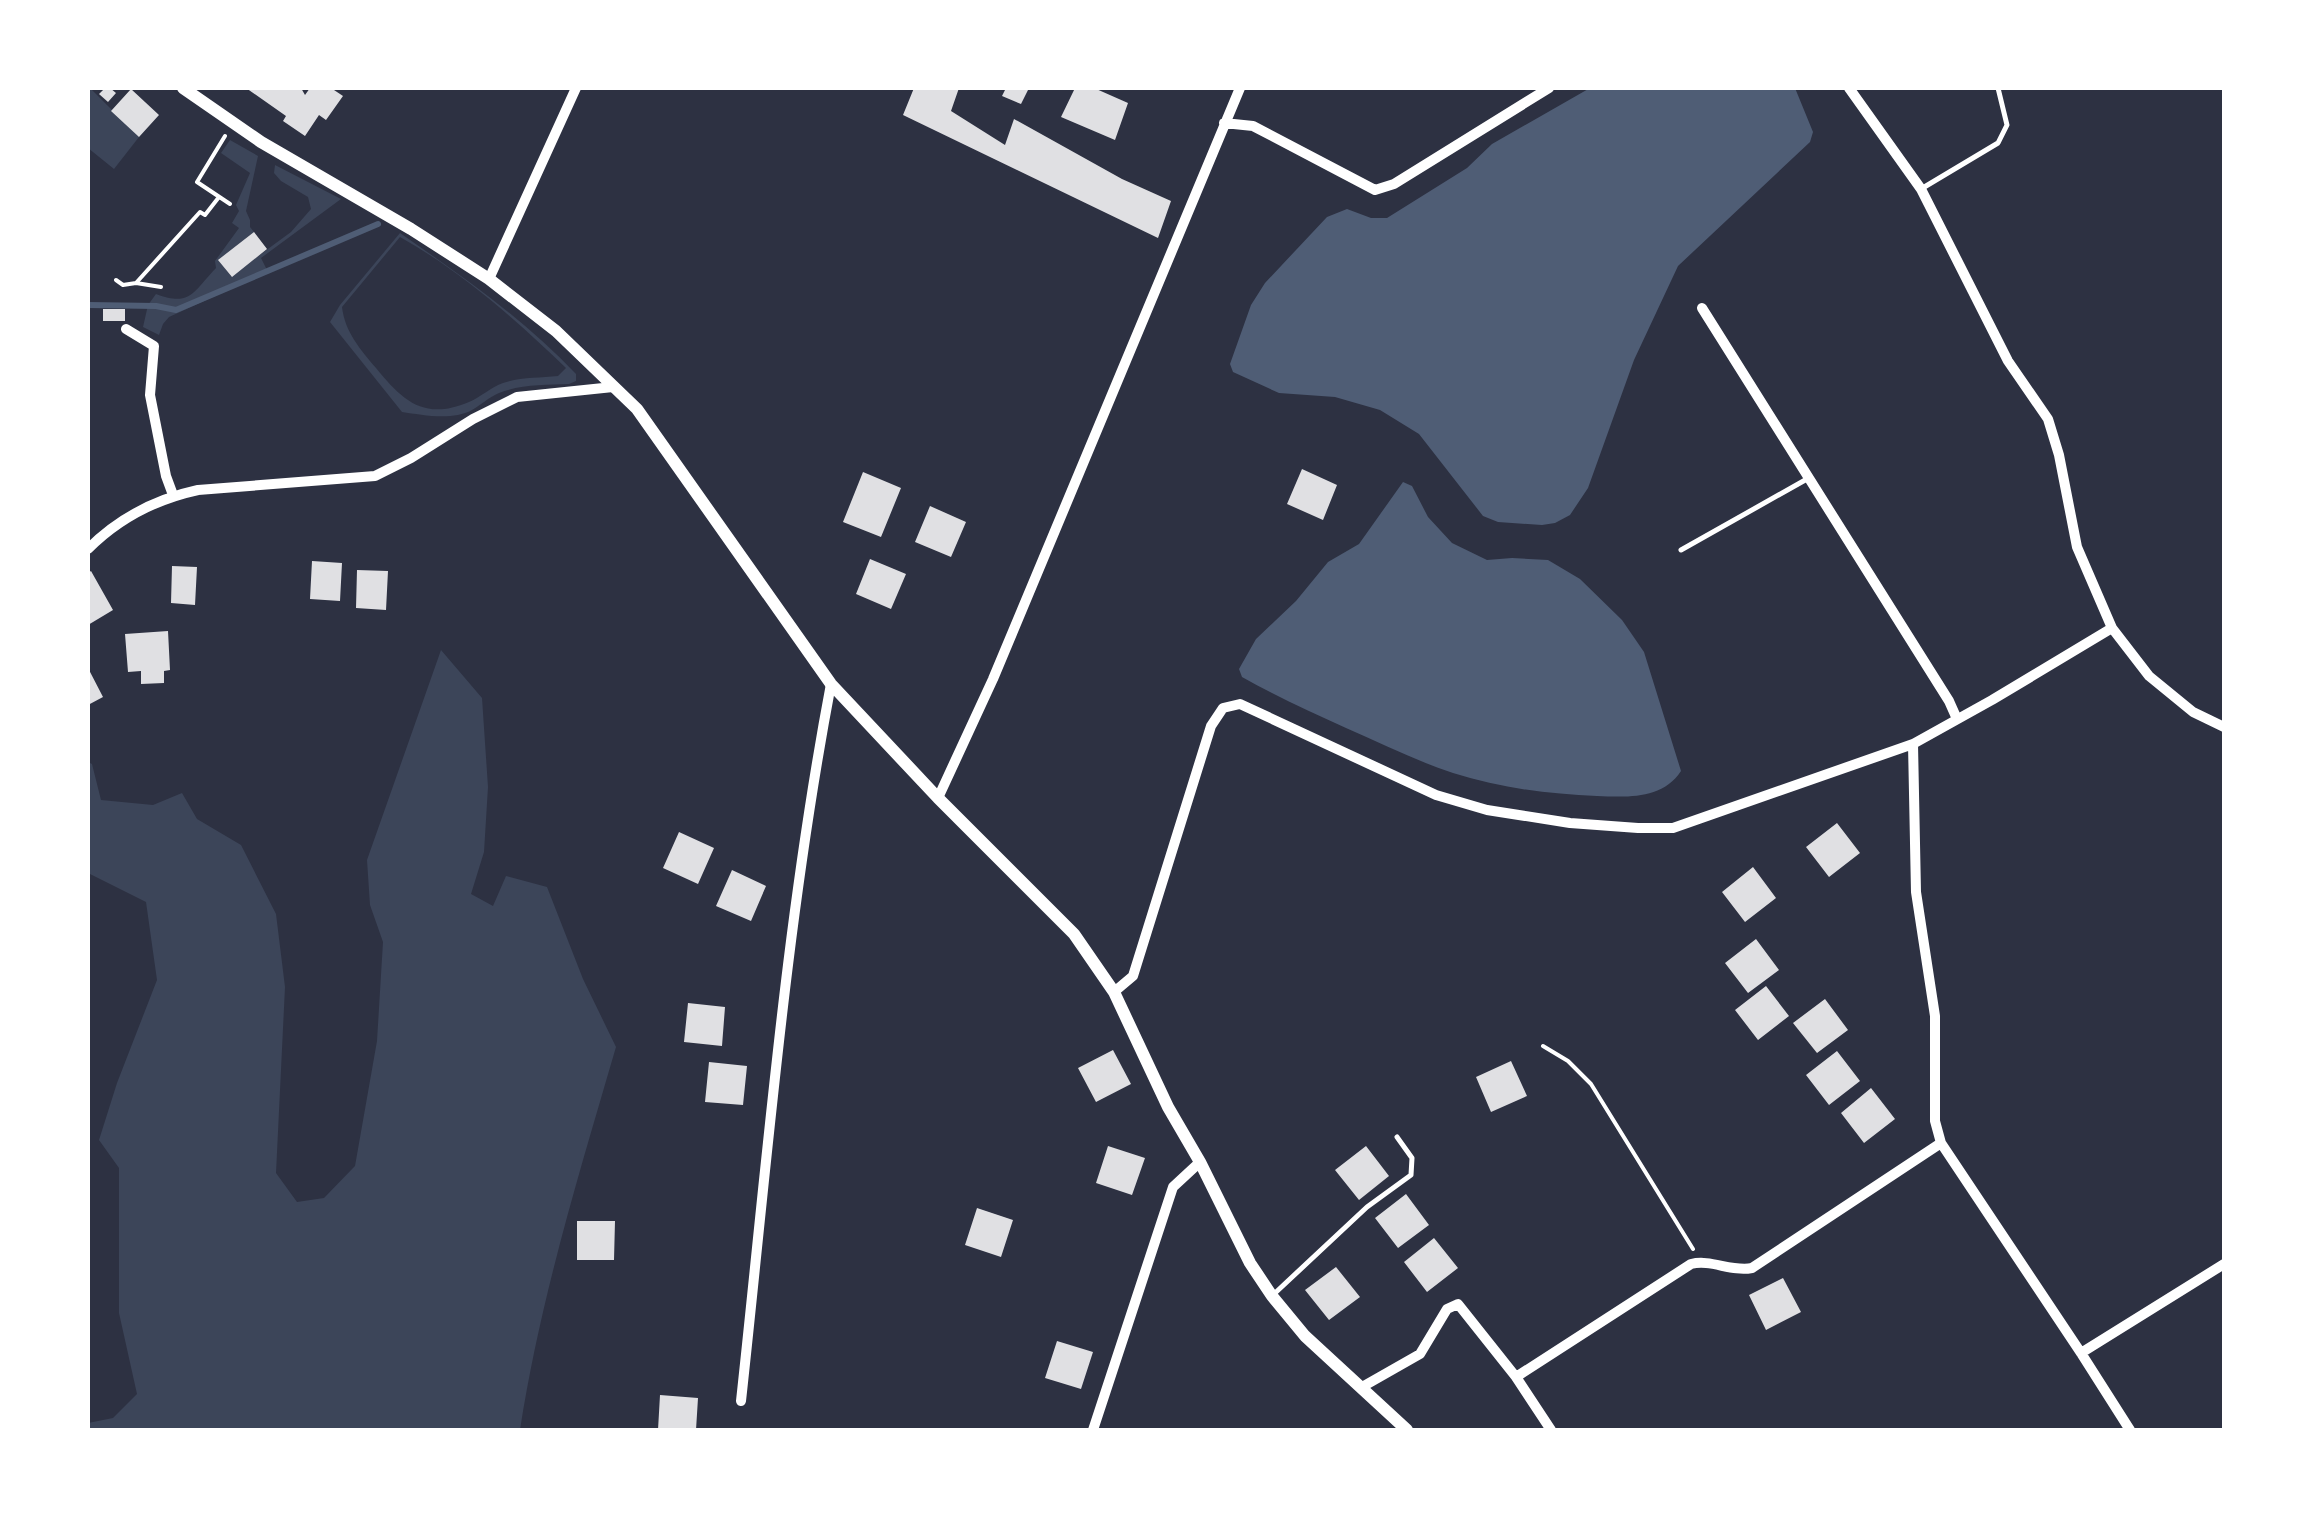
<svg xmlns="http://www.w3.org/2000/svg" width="2312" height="1518" viewBox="0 0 2312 1518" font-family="'Alegreya Sans',sans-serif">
  <rect width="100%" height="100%" fill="#2d3142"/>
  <!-- green -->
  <path fill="#3c4559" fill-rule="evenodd" d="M88 88H90L139 137 114 169 88 148Z
    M230 140 258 156 246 211 250 220V227L254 232 219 260 231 276 291 232 311 209 308 197 281 181 274 173 275 165 341 199 261 258 268 272 169 317 163 324 159 335 143 327 148 305 156 294C191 307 193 292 216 268L215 261 239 228 232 223 239 211 236 205 250 173 221 153Z
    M400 233C462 276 524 319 576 374V381L569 384C545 385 522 384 499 393 489 397 481 405 472 410 452 421 423 415 402 412L330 322 340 305ZM400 237C461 271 516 320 566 368L558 376C540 378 520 377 503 383 491 387 481 397 469 402 424 421 403 401 376 368 360 349 345 332 342 307Z
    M441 650 482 698 488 787 484 852 471 894 493 906 506 876 547 887 583 979 616 1047C579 1174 540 1300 520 1430H88V1423L113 1418 137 1394 119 1313V1168L99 1140 117 1083 157 980 146 902 88 873V762L92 764 101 800 153 805 182 793 197 819 241 845 276 914 285 987 276 1173 297 1202 324 1198 355 1166 377 1041 383 942 370 905 367 860Z"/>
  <!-- water -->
  <path fill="#4f5d75" d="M1590 88H1795L1813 132 1810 142 1678 266 1634 360 1588 488 1570 515 1555 523 1542 525 1498 522 1483 516 1419 434 1380 410 1335 397 1279 393 1233 372 1230 364 1251 305 1265 283 1327 217 1347 209 1371 218H1387L1467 168 1492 144Z
    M1403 482 1412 486 1428 517 1452 543 1487 560 1512 558 1548 560 1580 579 1622 620 1644 652 1681 771C1662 800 1627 797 1597 796 1548 794 1500 788 1453 773 1416 761 1381 743 1346 728 1311 712 1276 696 1242 677L1239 669 1256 639 1296 601 1328 562 1359 544Z"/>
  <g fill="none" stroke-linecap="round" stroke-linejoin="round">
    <!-- stream -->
    <path stroke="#4f5d75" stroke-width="6" d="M88 305 156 306 176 310 378 224"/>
  </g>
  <!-- building -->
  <path fill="#e0e0e3" d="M105 88H110L116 93 108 102 99 94Z
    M246 88H301L305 95 310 88H331L343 96 326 120 319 115 305 136 283 121 286 116Z
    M914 88H959L951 111 1005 145 1014 119 1122 179 1171 201 1158 238 903 115Z
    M1006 88H1029L1021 104 1002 96Z
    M1075 88H1094L1128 103 1115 140 1061 117Z
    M131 89 159 115 139 137 111 111Z
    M254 232 267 249 232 277 218 260Z
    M103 309H125V321H103Z
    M1302 469 1337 485 1323 520 1287 504Z
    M863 472 901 488 881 537 843 522Z
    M930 506 966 522 951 557 915 542Z
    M870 559 906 574 891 609 856 594Z
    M312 561 342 563 340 601 310 599Z
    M172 566 197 567 195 605 171 603Z
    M357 570 388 571 386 610 356 608Z
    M91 571 113 610 88 625V573Z
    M168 631 170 670 164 671V683L141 684V671L128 672 125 634Z
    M88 668 103 697 88 705Z
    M1837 823 1860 853 1829 877 1806 847Z
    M679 832 714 848 698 884 663 868Z
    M1753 867 1776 898 1745 922 1722 892Z
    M732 870 766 886 751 921 716 906Z
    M1756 939 1779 970 1748 993 1725 963Z
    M1766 986 1789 1016 1758 1040 1735 1010Z
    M1825 999 1848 1030 1817 1053 1793 1023Z
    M688 1003 725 1007 722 1046 684 1042Z
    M1113 1050 1131 1084 1096 1102 1078 1068Z
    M1837 1051 1860 1081 1829 1105 1806 1075Z
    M1511 1061 1527 1096 1491 1112 1476 1077Z
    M709 1062 747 1066 743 1105 705 1102Z
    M1871 1088 1895 1119 1864 1143 1841 1113Z
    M1108 1146 1145 1158 1132 1195 1096 1183Z
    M1366 1146 1389 1176 1359 1200 1335 1170Z
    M1406 1194 1429 1225 1398 1248 1375 1218Z
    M977 1208 1013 1220 1001 1257 965 1245Z
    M577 1221H615L614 1260H577Z
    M1434 1238 1458 1268 1427 1292 1404 1262Z
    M1336 1267 1360 1297 1329 1320 1305 1290Z
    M1783 1278 1801 1312 1766 1330 1749 1295Z
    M1057 1341 1093 1352 1081 1389 1045 1378Z
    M660 1395 698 1398 696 1430H658Z"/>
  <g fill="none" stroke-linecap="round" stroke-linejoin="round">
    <!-- path -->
    <path stroke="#fff" stroke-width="4" d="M225 136 197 182 230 204
      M116 280 123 285 136 283 161 287
      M136 283 200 212 205 215 219 197
      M1543 1046 1568 1061 1591 1084 1693 1249"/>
    <!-- service -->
    <path stroke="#fff" stroke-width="5" d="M1921 189 1998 143 2007 125 1998 88
      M1681 550 1807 479
      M1274 1294 1367 1207 1411 1175 1412 1158 1397 1137"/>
    <!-- minor -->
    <path stroke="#fff" stroke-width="10" d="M1849 88 1921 189 2008 361 2048 419 2059 455 2077 547 2112 628 2149 676 2193 712 2224 727
      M1224 123 1253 126 1375 190 1394 184 1549 88
      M489 279 576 88
      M1702 308 1949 701 1957 719
      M126 329 154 346 150 395 166 476 173 495
      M88 549C118 519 156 499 198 490L375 476 411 458 473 419 517 397 613 387
      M1913 744 1916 892 1935 1016V1121L1941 1143 2081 1353 2130 1430
      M938 798 993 679 1240 88
      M1114 992 1133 976 1211 726 1223 708 1240 704 1436 795 1487 810 1570 823 1638 828H1673L1913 744 1992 700 2112 628
      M2081 1353 2224 1264
      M1516 1377 1691 1264C1711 1259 1731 1272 1752 1268L1941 1143
      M1362 1387 1420 1354 1447 1309 1458 1304 1516 1377 1551 1430
      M741 1401C767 1162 786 921 831 684
      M1093 1430 1173 1187 1200 1162"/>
    <!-- tertiary -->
    <path stroke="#fff" stroke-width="12" d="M183 88 261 142 411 229 489 279 556 331 637 409 831 684 938 798 1074 934 1114 992 1168 1107 1200 1162 1250 1263 1272 1296 1305 1336 1407 1430"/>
  </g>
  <!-- border -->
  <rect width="2312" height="1518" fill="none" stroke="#ffffff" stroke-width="180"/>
</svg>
